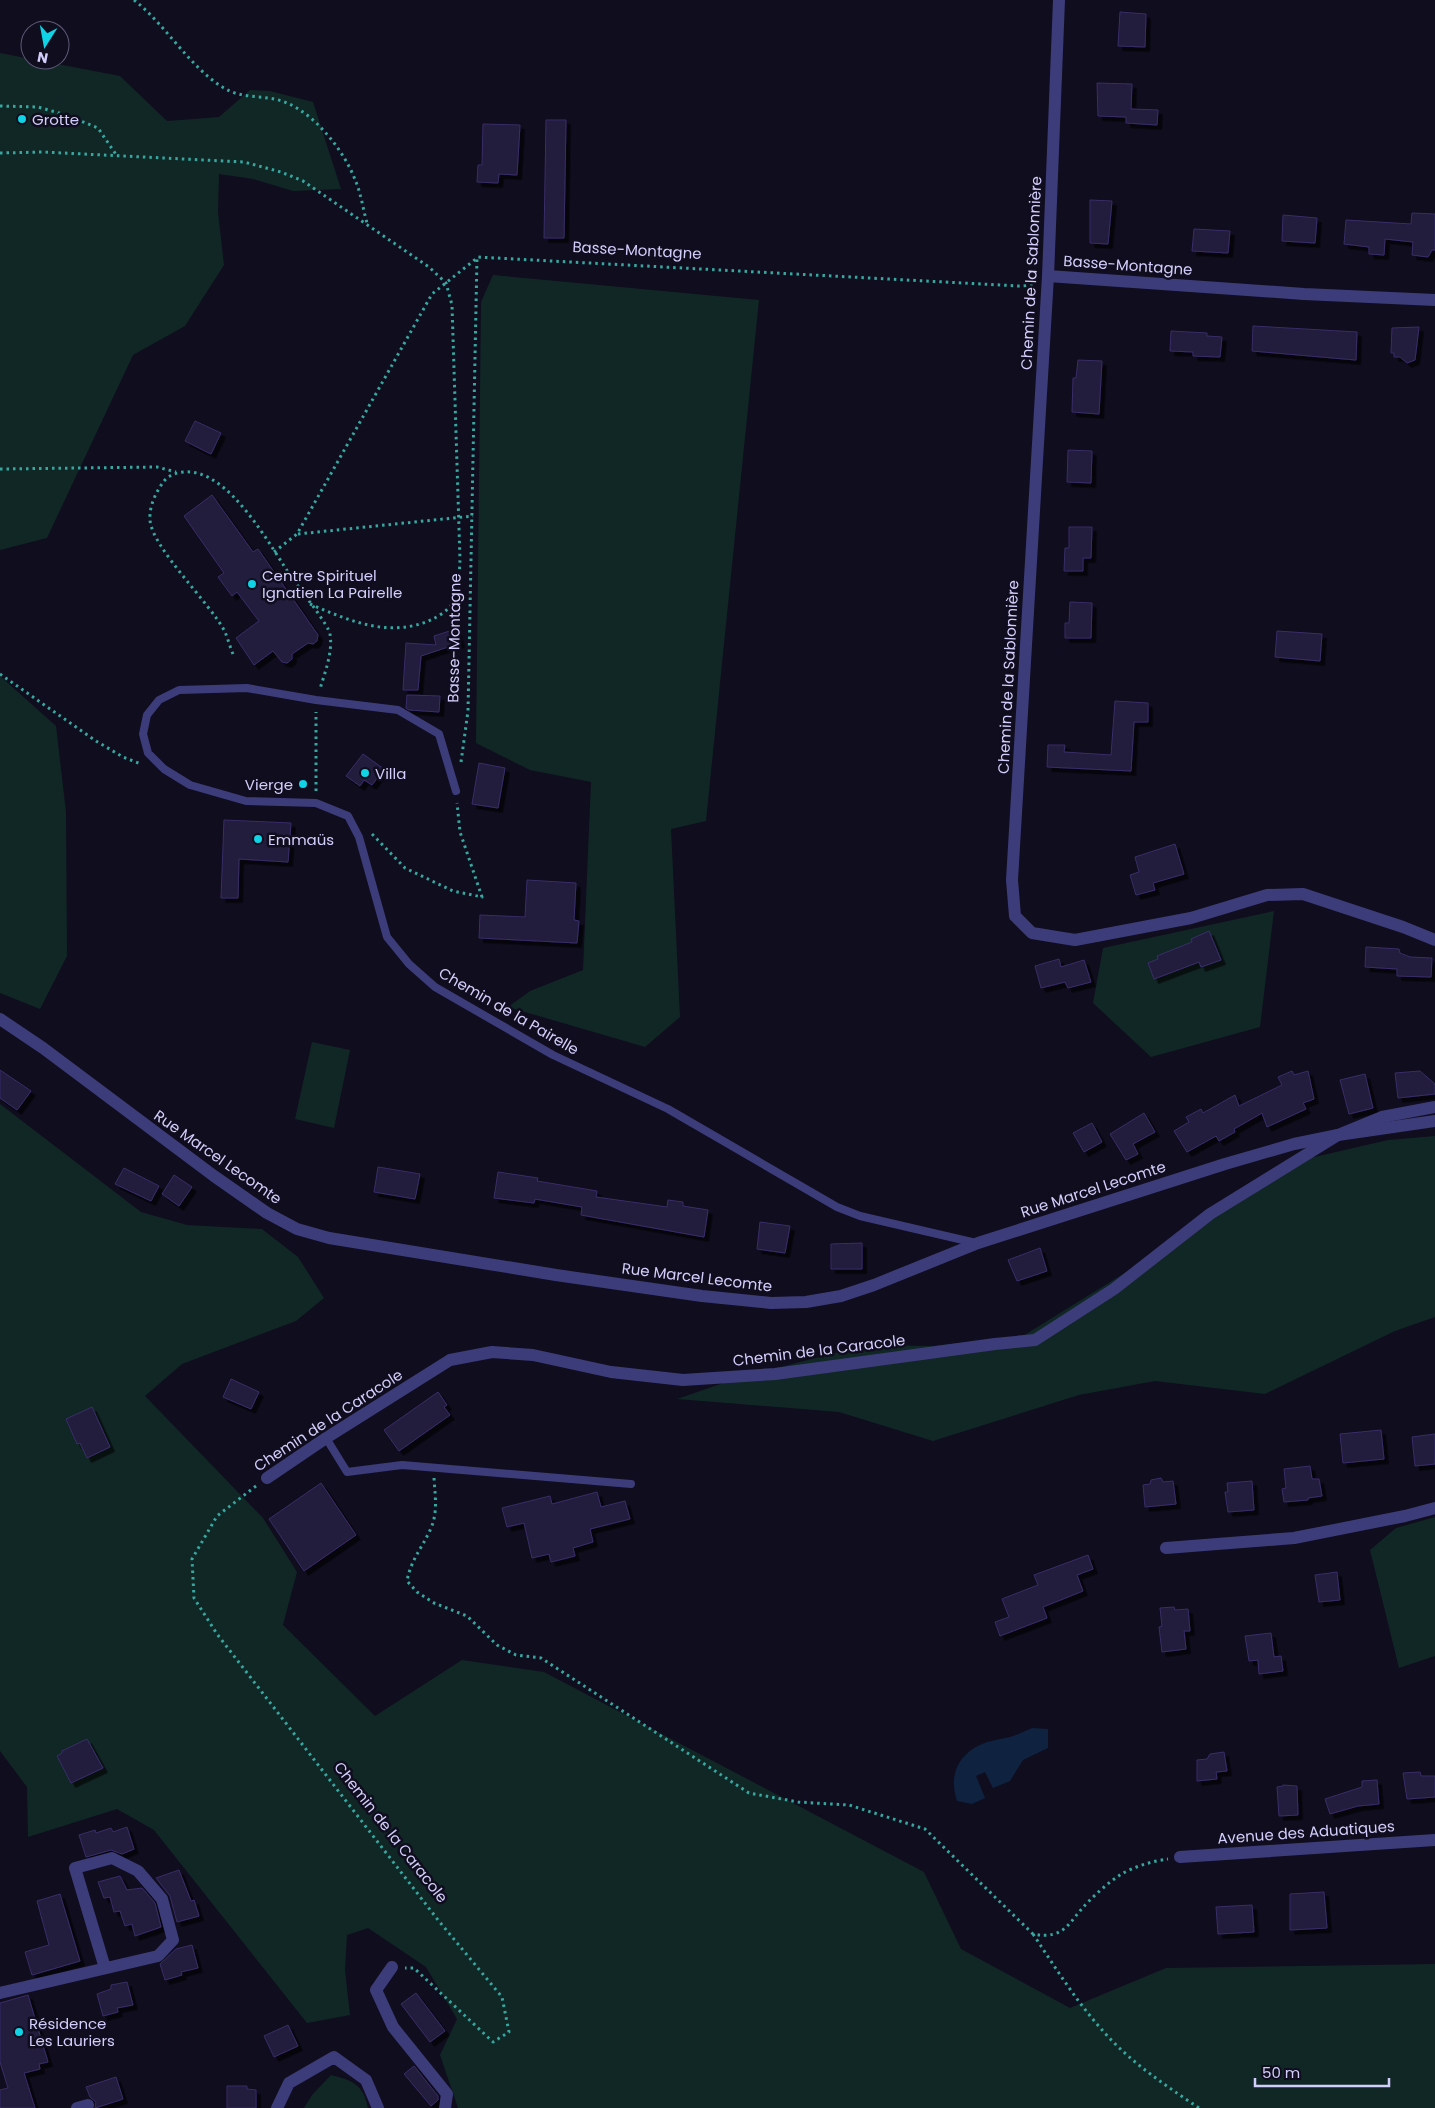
<svg xmlns="http://www.w3.org/2000/svg" width="1435" height="2108" viewBox="0 0 1435 2108" font-family="Poppins,sans-serif">
  <defs>
    <filter id="shadow"><feDropShadow dx="4.5" dy="4.5" stdDeviation="0" flood-color="#0009"/></filter>
  </defs>
  <rect width="100%" height="100%" fill="#100d1e"/>
  <!-- green -->
  <path fill="#112726" d="M0 53 120 76 167 121 219 117 250 90 270 91 313 102 341 189 293 191 253 179 219 174 218 212 224 265 185 326 133 355 47 538 0 550Z
    M493 275 759 300 706 821 671 829 680 1017 645 1047 508 1007 530 991 583 970 591 782 530 770 476 743 481 302Z
    M0 676 56 726 66 812 67 956 40 1009 0 993Z
    M1274 911 1260 1027 1151 1057 1093 1003 1103 948Z
    M312 1042 350 1050 334 1128 295 1119Z
    M0 1104 141 1212 187 1225 262 1229 298 1257 324 1298 296 1321 182 1364 145 1396 263 1518 297 1572 283 1625 375 1716 462 1660 544 1672 924 1872 961 1949 1070 2008 1166 1968 1435 1964V2108H458L440 2055 457 2019 426 1967 368 1928 347 1935 345 1970 350 2015 307 2023 154 1830 117 1809 28 1837 27 1787 0 1751Z
    M1435 1136V1317L1395 1331 1265 1394 1155 1381 1079 1395 933 1441 839 1412 677 1399 738 1378 866 1345 932 1346 1023 1336 1310 1158 1388 1140Z
    M1435 1517V1656L1399 1668 1370 1550 1396 1528Z
    M331 2075C352 2080 364 2085 368 2108H304L312 2095Z"/>
  <!-- water -->
  <path fill="#0f2340" d="M1032 1728 1048 1729V1748L1023 1760 1010 1781 993 1788 985 1772 976 1776 985 1798 972 1804 957 1801C948 1774 959 1752 987 1742 994 1740 1002 1739 1010 1737 1017 1735 1025 1731 1032 1728Z"/>
  <!-- building -->
  <path fill="#211b3d" stroke="#392e68" filter="url(#shadow)" d="M1120 12 1146 14 1145 47 1118 46Z
    M1097 83 1132 84 1131 109 1158 110 1157 125 1126 123V117L1098 116Z
    M546 120H566L564 238H544Z
    M483 124 520 125 517 175 499 174 498 183 477 182 478 165H482Z
    M1090 200 1112 201 1108 244 1090 243Z
    M1412 213 1435 214V250H1432L1428 257 1412 255 1413 242 1385 239 1384 255 1369 254V247L1344 244 1346 220 1411 224Z
    M1283 215 1317 218 1315 243 1282 241Z
    M1194 229 1230 231 1228 253 1192 251Z
    M1253 326 1357 332 1356 360 1252 351Z
    M1419 327 1415 360 1407 363 1400 357H1394V353H1391L1392 328Z
    M1171 331 1207 333V336L1222 337 1220 357 1193 356V352L1170 351Z
    M1078 360 1102 361 1099 414 1072 412 1073 378H1076Z
    M195 421 221 433 211 454 185 441Z
    M1068 450 1092 451 1091 483 1067 482Z
    M212 495 253 552 258 549 318 635 317 641 313 644 308 643 292 654V659L287 663 282 662 273 651 254 665 236 638 259 621 237 592 232 596 218 577 224 573 184 516Z
    M1069 527H1092L1091 558H1083V571H1064L1065 548H1069Z
    M1070 602 1092 603 1091 638H1065V623H1069Z
    M456 629 460 643 421 656 418 690H403L406 643 436 645 434 636Z
    M1277 631 1322 634 1320 661 1275 657Z
    M407 695 440 696 439 712 409 710 406 708Z
    M1115 701 1148 703V722H1134L1131 771 1047 767 1048 745H1065L1064 752 1111 755Z
    M363 754 384 769 372 785 364 780 360 786 346 776Z
    M479 763 505 768 498 808 472 804Z
    M224 820 291 823 288 862 239 859 238 898H221Z
    M1175 844 1184 874 1153 883 1155 890 1136 895 1130 875 1139 872 1135 857Z
    M527 880 576 883 574 920 579 921 577 943 479 938 480 915 525 917Z
    M1209 931 1221 960 1201 967 1199 962 1154 979 1148 963 1158 959 1157 956 1192 942 1191 939Z
    M1366 947 1399 949 1400 953 1410 957 1432 958 1431 977 1397 976V969L1365 967Z
    M1059 959 1061 967 1084 960 1091 982 1068 988 1065 982 1041 988 1035 966Z
    M0 1070 31 1091 17 1110 0 1098Z
    M1292 1071 1294 1075 1308 1071 1314 1099 1303 1103 1306 1109 1267 1127 1262 1113 1234 1129 1235 1132 1219 1141 1216 1136 1187 1152 1174 1131 1189 1122 1186 1117 1201 1109 1203 1113 1235 1095 1239 1106 1282 1085 1278 1077Z
    M1420 1071 1435 1084V1094L1398 1098 1395 1073Z
    M1365 1074 1373 1108 1349 1114 1340 1080Z
    M1144 1113 1155 1132 1133 1144 1138 1154 1126 1160 1110 1134Z
    M1092 1123 1102 1142 1084 1152 1073 1133Z
    M378 1167 420 1174 415 1199 374 1192Z
    M124 1168 159 1186 151 1201 115 1184Z
    M498 1172 538 1178 537 1181 597 1191 596 1197 667 1207 668 1200 683 1202V1206L708 1210 704 1237 581 1215 582 1207 535 1199 534 1203 494 1198Z
    M174 1175 192 1187 179 1206 162 1194Z
    M760 1222 790 1226 785 1253 757 1249Z
    M862 1243V1269H831V1244Z
    M1040 1248 1047 1271 1017 1281 1008 1260Z
    M231 1379 259 1392 251 1409 223 1397Z
    M438 1392 447 1405 444 1407 450 1415 399 1451 384 1430Z
    M92 1407 110 1447 87 1458 80 1443 77 1444 66 1419Z
    M1381 1430 1384 1459 1343 1463 1340 1434Z
    M1435 1434V1464L1415 1466 1412 1437Z
    M1310 1466 1312 1479H1319L1322 1496 1308 1498V1500L1284 1502 1282 1489 1286 1488 1284 1469Z
    M1161 1478 1163 1482 1173 1481 1176 1504 1145 1507 1143 1485 1150 1484 1151 1480Z
    M1252 1481 1254 1510 1228 1512 1225 1492H1228L1227 1483Z
    M321 1483 356 1535 304 1571 269 1519Z
    M597 1492 601 1507 625 1501 630 1519 590 1529 593 1542 573 1548 575 1556 551 1562 549 1554 532 1558 524 1523 507 1527 502 1508 550 1496 552 1504Z
    M1088 1555 1093 1569 1077 1575 1083 1591 1043 1607 1047 1618 1000 1636 995 1622 1009 1617 1002 1599 1038 1585 1034 1575Z
    M1337 1572 1340 1600 1319 1602 1315 1575Z
    M1174 1607 1175 1610 1188 1609 1190 1631H1184L1186 1649 1162 1652 1159 1627 1162 1626 1160 1608Z
    M1271 1633 1274 1657 1281 1656 1283 1671 1259 1674 1258 1660 1249 1661 1245 1636Z
    M87 1739 103 1768 71 1783 57 1756 62 1753V1751Z
    M1224 1752 1227 1771 1216 1772 1217 1779 1197 1781V1760L1207 1759 1210 1754Z
    M1420 1772 1421 1776H1435V1797L1407 1799 1403 1773Z
    M1377 1780 1379 1804 1358 1806 1330 1814 1325 1799 1362 1787V1781Z
    M1283 1785 1297 1786 1298 1815 1279 1816 1277 1787 1283 1786Z
    M127 1827 134 1849 122 1854 111 1850 86 1857 79 1835 95 1830 96 1833 111 1828 113 1832Z
    M179 1870 191 1901 194 1900 199 1916 177 1922 170 1896 156 1878Z
    M120 1876 127 1890 142 1888 155 1903 161 1927 135 1936 132 1924 125 1926 120 1911 114 1912 110 1897 104 1898 98 1882Z
    M1324 1892 1327 1928 1290 1930V1894Z
    M60 1894 80 1961 32 1975 25 1952 49 1945 37 1901Z
    M1252 1905 1254 1932 1218 1934 1216 1907Z
    M192 1945 198 1968 181 1972 182 1975 165 1980 160 1964 176 1949Z
    M127 1982 133 2005 117 2008 118 2012 103 2016 97 1994 111 1989V1985Z
    M416 1993 445 2031 430 2042 401 2004Z
    M28 1995 48 2062 39 2064 40 2069 24 2073 35 2108H0V2090L8 2088 0 2062V2003Z
    M288 2025 298 2046 274 2057 264 2036Z
    M414 2066 438 2096V2100L431 2106 404 2074Z
    M116 2077 123 2099 95 2108 96 2102 90 2097 86 2087Z
    M227 2086H247V2089L256 2090V2108H227Z"/>
  <g fill="none" stroke-linecap="round" stroke-linejoin="round">
    <!-- path -->
    <path stroke="#35a8a0" stroke-width="3" stroke-dasharray="2.5 4" stroke-linecap="butt" d="M134 0C166 25 190 68 224 88 243 100 267 94 287 103 316 115 345 152 356 182 361 194 363 209 367 223
      M0 106 38 107 66 115 98 128 117 156
      M0 153 43 152 244 162 281 172 303 181 429 267 446 283 452 305 460 560C459 574 460 591 453 602 449 610 440 615 433 619 390 639 350 621 310 604
      M0 469 157 467 176 472
      M298 534 473 516
      M274 552 297 534 432 294 477 258
      M233 654C230 647 228 639 225 632 211 604 152 548 150 520 149 506 156 492 164 481 169 475 176 473 183 472 229 467 271 548 294 581 301 590 329 626 330 634 333 652 325 672 320 689
      M0 674 96 741 123 757 141 764
      M461 762 468 711 477 257 1019 286 1033 285
      M316 791V712
      M372 834 405 868 453 891 482 897 460 832 457 803
      M434 1478C435 1495 438 1512 431 1528 423 1547 411 1559 407 1581L417 1592 434 1603 467 1616 497 1645 516 1655 541 1658 749 1793 798 1802 849 1805 925 1829 1033 1934C1066 1940 1068 1922 1088 1902 1097 1893 1109 1882 1120 1875 1133 1867 1152 1861 1168 1859
      M256 1486 217 1516 192 1559 194 1598 217 1634 438 1920 502 1997 509 2032 493 2042 414 1968H405
      M1033 1934C1055 1967 1076 2001 1103 2031 1130 2062 1165 2085 1199 2108"/>
    <!-- service -->
    <path stroke="#3d3c7a" stroke-width="8" d="M456 791 439 734 398 710 316 700 247 688 179 690 159 700 147 715 143 734 148 753 164 769 190 785 246 801 316 803 348 816 359 837 387 937 409 964 435 987 553 1055 668 1109 837 1207 860 1216 976 1243
      M326 1438 347 1472 402 1465 631 1484"/>
    <!-- minor -->
    <path stroke="#3d3c7a" stroke-width="12" d="M1059 0 1048 276 1012 880 1015 916 1032 933 1075 940 1191 918 1267 895 1303 894 1403 927 1435 940
      M1048 276 1304 294 1435 300
      M267 1478 326 1438 450 1360 492 1352 533 1355 611 1372 683 1380 775 1374 995 1344 1035 1340 1114 1289 1210 1214 1338 1135 1382 1117 1435 1107
      M1166 1548 1294 1538 1405 1516 1435 1508
      M1180 1857 1435 1840
      M392 1967 376 1990 393 2027 447 2094 445 2108
      M0 1993 158 1956 173 1940 162 1899 138 1871 112 1858 75 1868 105 1968
      M77 2108 88 2105
      M277 2108 289 2083 334 2057 366 2080 378 2108"/>
    <!-- tertiary -->
    <path stroke="#3d3c7a" stroke-width="12" d="M0 1019 43 1048 214 1176 267 1213 297 1229 329 1238 556 1275 702 1296 771 1303 806 1302 841 1296 874 1285 978 1243 1225 1164 1294 1144 1338 1135 1435 1121"/>
  </g>
  <!-- markers -->
  <g fill="#10d3e6" stroke="#100d1e" stroke-width="2">
    <circle cx="22" cy="119" r="5"/>
    <circle cx="252" cy="584" r="5"/>
    <circle cx="365" cy="773" r="5"/>
    <circle cx="303" cy="784" r="5"/>
    <circle cx="258" cy="839" r="5"/>
    <circle cx="19" cy="2032" r="5"/>
  </g>
  <g text-anchor="middle" dominant-baseline="central" stroke-width="5" stroke-linejoin="round" paint-order="stroke">
    <!-- poi labels -->
    <g font-size="15" fill="#d2cefc" stroke="#100d1e" text-anchor="start">
      <text x="32" y="119">Grotte</text>
      <text x="262" y="575">Centre Spirituel<tspan x="262" dy="17">Ignatien La Pairelle</tspan></text>
      <text x="375" y="773">Villa</text>
      <text x="293" y="784" text-anchor="end">Vierge</text>
      <text x="268" y="839">Emmaüs</text>
      <text x="29" y="2023">Résidence<tspan x="29" dy="17">Les Lauriers</tspan></text>
    </g>
    <!-- street labels -->
    <g font-size="15" fill="#d2cefc" stroke="#100d1e">
      <text transform="translate(637 250) rotate(3)">Basse-Montagne</text>
      <text transform="translate(1128 265) rotate(4)">Basse-Montagne</text>
      <text transform="translate(1031 273) rotate(-87)">Chemin de la Sablonnière</text>
      <text transform="translate(454 638) rotate(-89)">Basse-Montagne</text>
      <text transform="translate(1008 677) rotate(-87)">Chemin de la Sablonnière</text>
      <text transform="translate(509 1011) rotate(30)">Chemin de la Pairelle</text>
      <text transform="translate(218 1157) rotate(35)">Rue Marcel Lecomte</text>
      <text transform="translate(1093 1189) rotate(-18)">Rue Marcel Lecomte</text>
      <text transform="translate(697 1277) rotate(7)">Rue Marcel Lecomte</text>
      <text transform="translate(819 1350) rotate(-7)">Chemin de la Caracole</text>
      <text transform="translate(328 1420) rotate(-33)">Chemin de la Caracole</text>
      <text transform="translate(391 1832) rotate(52)">Chemin de la Caracole</text>
      <text transform="translate(1306 1832) rotate(-4)">Avenue des Aduatiques</text>
    </g>
  </g>
  <!-- north arrow -->
  <g transform="translate(45 45) rotate(191)"><circle r="24" fill="#100d1e" stroke="#5e5a77"/>
  <path d="M0-4L9 19L0 12L-9 19Z" fill="#10d3e6"/>
  <text y="-8" font-size="14" font-weight="bold" text-anchor="middle" fill="#d2cefc">N</text>
  </g>
  <!-- scale -->
  <path d="M1255 2078v8h134v-8" fill="none" stroke="#d2cefc" stroke-width="2.5"/>
  <text x="1262" y="2078" font-size="15" fill="#d2cefc" stroke="#100d1e" stroke-width="4" paint-order="stroke">50 m</text>
</svg>
